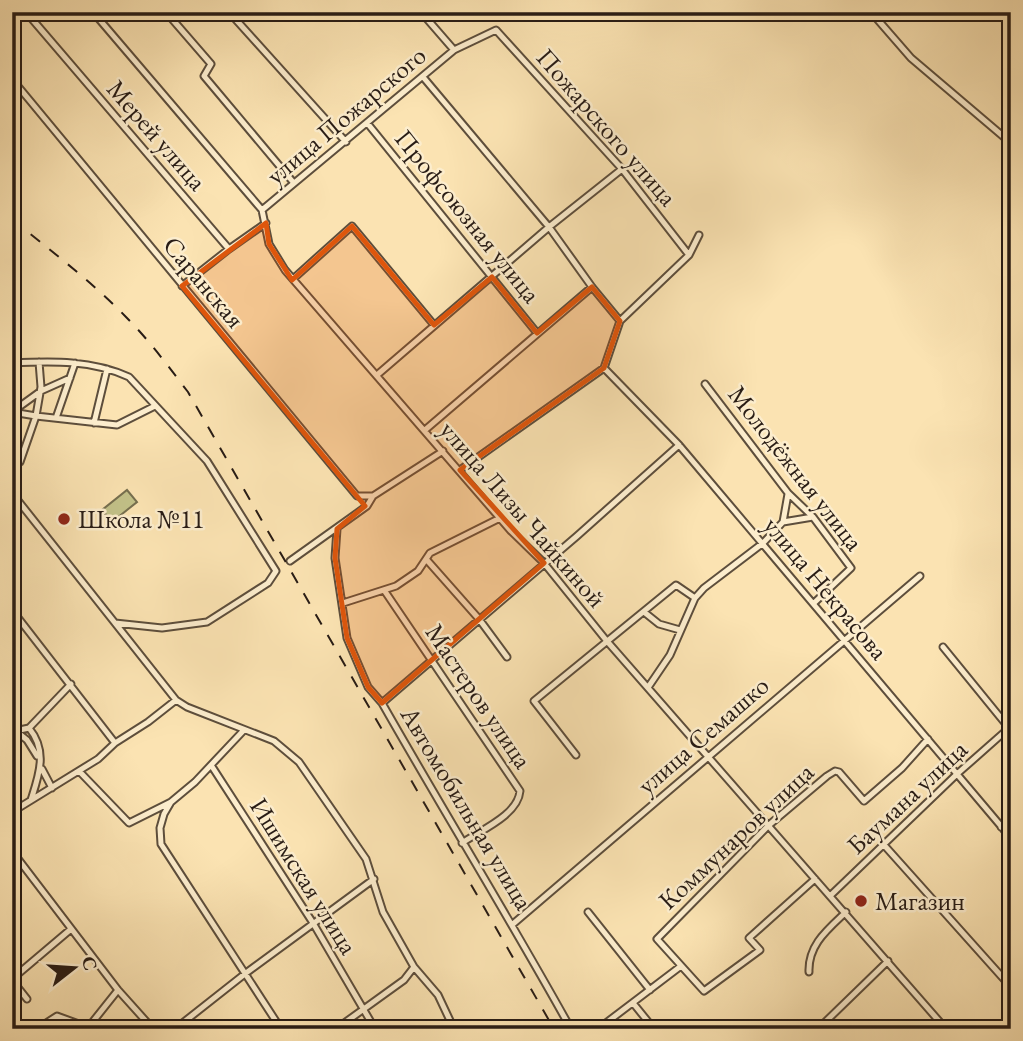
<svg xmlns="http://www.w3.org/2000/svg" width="1023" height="1041" viewBox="0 0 1023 1041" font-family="'EB Garamond',serif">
  <rect width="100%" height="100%" fill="#fbe3b2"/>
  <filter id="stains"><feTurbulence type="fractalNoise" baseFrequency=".00286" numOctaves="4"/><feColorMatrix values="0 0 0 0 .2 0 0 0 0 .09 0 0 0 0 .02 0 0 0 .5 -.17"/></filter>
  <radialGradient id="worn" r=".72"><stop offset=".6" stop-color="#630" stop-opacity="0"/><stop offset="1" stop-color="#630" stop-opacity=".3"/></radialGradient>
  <!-- green -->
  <path fill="#c3c289" stroke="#766f4f" stroke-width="2" d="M127 490 137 502 112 522 102 510Z"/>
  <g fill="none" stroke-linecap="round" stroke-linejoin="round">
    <defs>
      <path id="minor" d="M26 12 229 249 266 223
        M93 12 262 210 269 244 285 270 511 531 544 563 606 640 946 1029
        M166 12 211 64 204 76 293 182
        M229 12 346 142
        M421 12 454 50
        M871 12 911 58 1011 143
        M12 17 18 12
        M423 77 549 227 592 287 620 321
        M12 79 357 496H373
        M368 124 537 333
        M262 210 454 50 496 30 622 169 689 255
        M293 279 352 226 434 325
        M182 286 229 249
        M12 363C53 361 92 360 129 377L207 461 276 571 268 583 207 622 162 628 115 623
        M604 368 679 445 1011 838
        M377 375 549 227 622 169
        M705 384 788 493 813 517 851 568 814 603
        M12 412 36 416 41 387 39 362
        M12 412 41 391 70 378
        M56 418 75 363
        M94 423 107 369
        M425 430 592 287
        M12 465 20 462 36 416 117 425 155 406
        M460 470 604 368 620 321 689 255 699 235
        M12 493 176 700 187 707 274 741 299 762 366 859 383 912 414 967 404 980 336 1029
        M783 522 813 517
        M337 529 335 558 347 638 368 687 382 703C444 812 510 919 571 1029
        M426 559 479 619 507 657
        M290 561 367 506 373 496 443 451
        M384 590 520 791C518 815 481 830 462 843
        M343 603 396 586 418 571 430 553 500 518
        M12 610 115 743
        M644 612 659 624 680 630
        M649 686 670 655 695 598 704 588 763 543 783 522 788 494
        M382 703 577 536 679 445
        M12 728 27 740 37 756
        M29 728C48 751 39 775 31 800
        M244 730 195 782 171 802 164 814 160 828 161 844 281 1029
        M15 731 29 728 71 684
        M576 755 534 701 676 585 695 598
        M211 765 313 923 375 1029
        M42 769 52 788
        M79 771 129 823 171 802
        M12 812 98 759 115 743 148 722 176 700
        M1001 827 1011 820
        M884 845 1011 987
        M12 851 118 990 153 1029
        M815 879 749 938 760 950 704 991 657 939 769 825 827 776 835 771 839 772 864 801 902 768 928 739
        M831 895 957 774 1009 728 943 647
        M588 912 650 990
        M513 924 920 576
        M414 967 438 995 454 1029
        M809 972C808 945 827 930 846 912
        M12 979 71 929
        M12 980 27 999
        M633 1003 654 1029
        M37 1029 57 1016 87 1027
        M87 1029 118 990
        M175 1029 246 973 374 879
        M598 1029 681 966
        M818 1029 888 961"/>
    </defs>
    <!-- minor casing -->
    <use href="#minor" stroke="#5d4e3c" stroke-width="9"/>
    <!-- minor -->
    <use href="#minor" stroke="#fcedcd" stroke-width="5"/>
    <!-- rail -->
    <path stroke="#281c15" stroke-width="2" stroke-dasharray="12 12" stroke-linecap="butt" d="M12 219C51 251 91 281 126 317 149 340 168 366 188 392L554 1029"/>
  </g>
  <!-- marked area -->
  <path fill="#de560c" fill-opacity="0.2" stroke="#de560c" stroke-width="5" stroke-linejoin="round" d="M266 223 269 244 292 280 352 226 434 325 492 277 537 333 592 287 620 321 604 368 460 470 544 563 382 703 368 687 347 638 335 558 337 529 365 506 182 286Z"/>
  <!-- markers -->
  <g fill="#8f2418" stroke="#fcedcd" stroke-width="2.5">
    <circle cx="64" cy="519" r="7"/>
    <circle cx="861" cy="901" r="7"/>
  </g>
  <g text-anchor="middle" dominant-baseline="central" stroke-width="5" stroke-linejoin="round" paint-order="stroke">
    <!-- street labels -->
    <g font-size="26" fill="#281c15" stroke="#fcedcd">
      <text transform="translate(346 115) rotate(-40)">улица Пожарского</text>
      <text transform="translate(607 127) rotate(49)">Пожарского улица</text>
      <text transform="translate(157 135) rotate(49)">Мерей улица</text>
      <text transform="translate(468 216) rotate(51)">Профсоюзная улица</text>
      <text transform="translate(204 282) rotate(50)">Саранская</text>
      <text transform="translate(796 468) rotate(52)">Молодёжная улица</text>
      <text transform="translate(523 514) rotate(49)">улица Лизы Чайкиной</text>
      <text transform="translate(826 588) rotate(50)">улица Некрасова</text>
      <text transform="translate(479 696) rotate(56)">Мастеров улица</text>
      <text transform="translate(703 735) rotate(-41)">улица Семашко</text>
      <text transform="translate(907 797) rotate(-43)">Баумана улица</text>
      <text transform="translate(467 808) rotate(59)">Автомобильная улица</text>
      <text transform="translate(736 836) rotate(-43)">Коммунаров улица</text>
      <text transform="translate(304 876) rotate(58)">Ишимская улица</text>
    </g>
    <!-- poi labels -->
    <g font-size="26" fill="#281c15" stroke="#fcedcd" text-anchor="start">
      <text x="78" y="519">Школа №11</text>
      <text x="875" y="901">Магазин</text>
    </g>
  </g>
  <!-- margin -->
  <rect width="1023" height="1041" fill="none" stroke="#fbe3b2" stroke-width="42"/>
  <rect x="14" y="14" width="995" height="1013" fill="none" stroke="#281c15" stroke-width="3.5"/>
  <rect x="21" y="21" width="981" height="999" fill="none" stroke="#281c15" stroke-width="2"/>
  <!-- north arrow -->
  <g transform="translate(74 968) rotate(73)" stroke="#fcedcd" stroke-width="5" paint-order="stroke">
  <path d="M0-5L12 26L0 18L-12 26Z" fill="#281c15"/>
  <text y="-10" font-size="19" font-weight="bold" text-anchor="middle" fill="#281c15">С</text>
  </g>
  <rect width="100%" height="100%" filter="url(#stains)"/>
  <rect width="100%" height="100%" fill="url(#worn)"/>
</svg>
